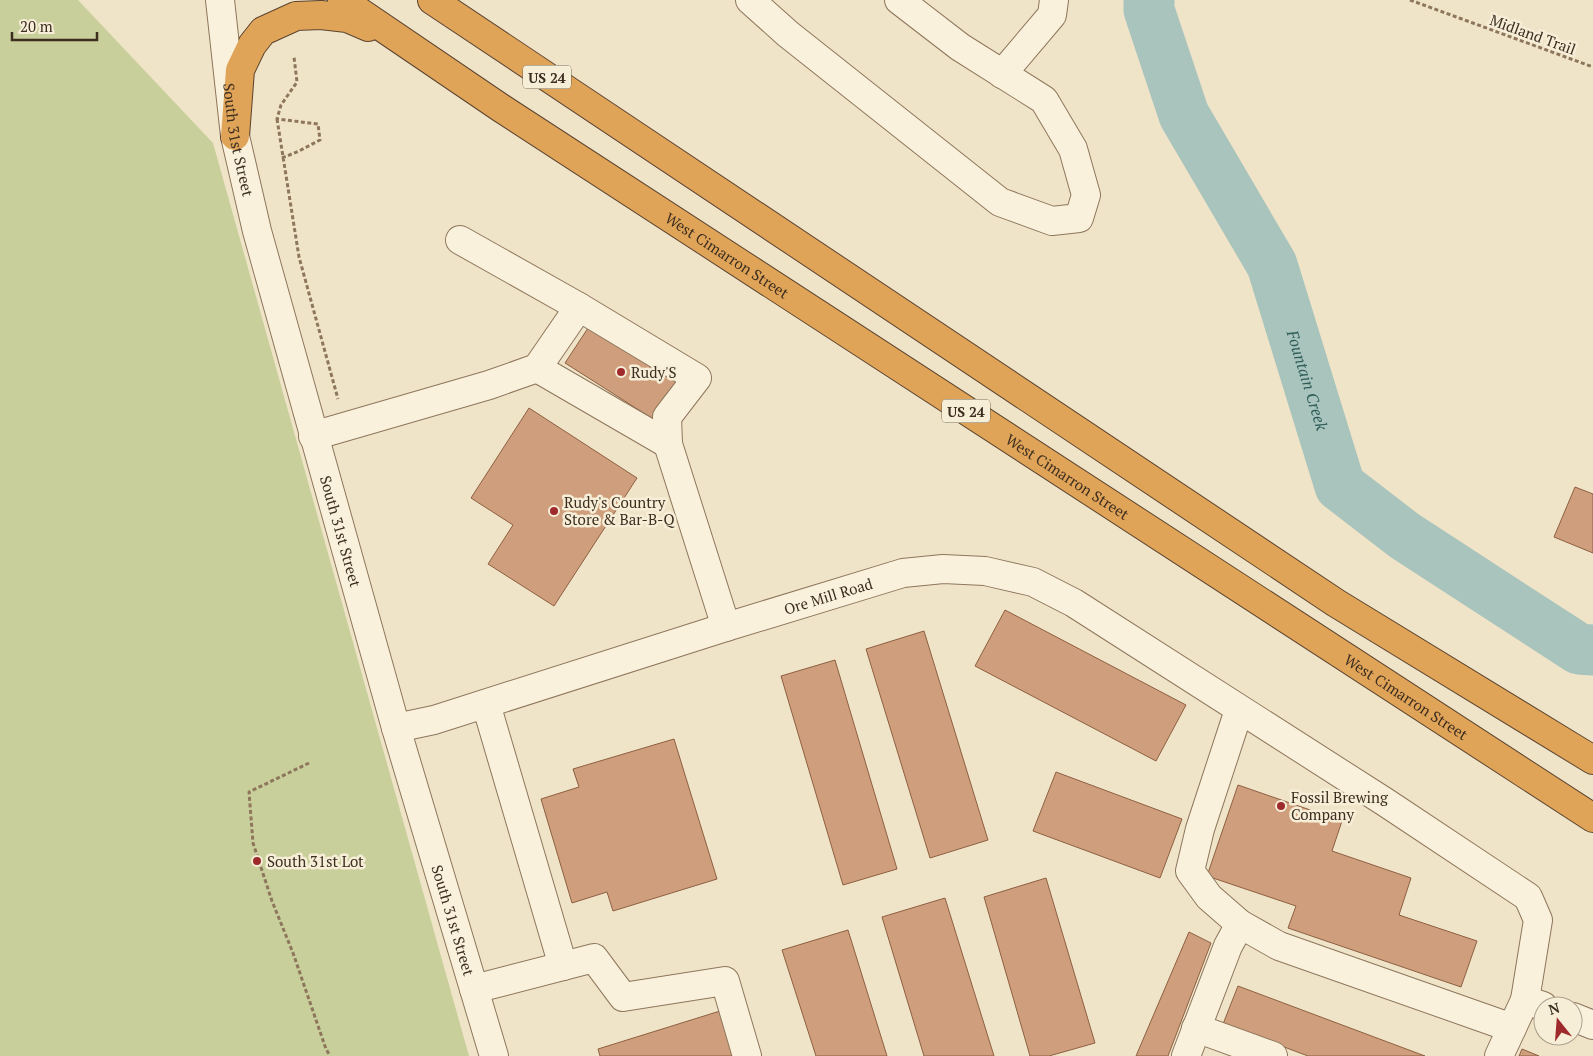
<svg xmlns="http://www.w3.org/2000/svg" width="1593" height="1056" viewBox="0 0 1593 1056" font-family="'PT Serif',serif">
  <rect width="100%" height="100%" fill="#f0e4c8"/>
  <!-- green -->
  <path fill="#c9cf9b" d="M0 0H78L213 143 469 1056H0Z"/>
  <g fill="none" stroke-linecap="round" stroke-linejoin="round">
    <!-- river -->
    <path stroke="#a9c4bc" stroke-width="51" id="s1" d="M1149 0V10L1184 115 1272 265 1340 486 1405 536 1579 649 1593 650"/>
  </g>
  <!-- building -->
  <path fill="#cf9f7d" stroke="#8d5f41" d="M590 325 678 381 653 419 565 363Z
    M529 408 637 478 554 606 488 564 513 525 471 498Z
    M1575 487 1593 494V553L1554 537Z
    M1005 610 1186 705 1156 761 975 666Z
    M924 631 988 840 930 858 866 649Z
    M835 660 897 869 843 885 781 676Z
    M674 739 717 879 613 911 607 892 572 903 541 799 579 787 573 769Z
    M1056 772 1182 819 1160 878 1033 831Z
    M1238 785 1342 821 1332 851 1411 878 1399 915 1477 941 1461 987 1288 928 1296 906 1207 876Z
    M1046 878 1095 1043 1049 1056H1030L984 897Z
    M945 898 994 1056H924L882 917Z
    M848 930 887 1056H816L782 950Z
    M1189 932 1211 943 1168 1056H1136Z
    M1238 986 1425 1056H1308L1223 1024Z
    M720 1011 733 1056H600L598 1049Z
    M1522 1049 1539 1056H1519Z"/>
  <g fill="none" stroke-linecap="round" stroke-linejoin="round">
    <defs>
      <g id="minor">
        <path id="s2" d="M220 0 235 136 257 231 396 728 494 1056"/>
        <path d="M750 0 788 34 1000 202 1052 221 1079 218 1086 195 1073 149 1044 100 960 47 899 0"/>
        <path d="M1002 74 1052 15 1054 0"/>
        <path d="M460 240 579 307"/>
        <path d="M537 368 668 444"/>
        <path d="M313 436 489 385 537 368 579 307 697 378 667 417 668 444 726 627"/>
        <path d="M486 704 563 966"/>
        <path d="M1239 710 1200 829 1190 871 1209 897 1240 924 1279 946 1512 1028 1525 1000"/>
        <path id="s3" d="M396 728 434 720 726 627 903 573 943 569 985 571 1033 582 1074 603 1385 802 1528 897 1538 920 1525 1000 1543 1006"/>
        <path d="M474 989 594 958 623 997 725 981 747 1056"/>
        <path d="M1573 1017 1593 1025"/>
        <path d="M1196 1028 1273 1056"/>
        <path d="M1186 1056 1228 946 1240 924"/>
        <path d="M1499 1056 1512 1028"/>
      </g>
      <g id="highway">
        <path id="s4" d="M342 0 501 108 1593 818"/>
        <path d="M432 0 1336 603 1593 760"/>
        <path d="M235 136 240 70 252 45 263 31 296 16 321 15 347 18 368 27"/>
      </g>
    </defs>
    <!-- minor casing -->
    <use href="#minor" stroke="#8d765c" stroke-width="30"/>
    <!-- highway casing -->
    <use href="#highway" stroke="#5b4430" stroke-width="30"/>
    <!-- path -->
    <path stroke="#8d765c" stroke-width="3" stroke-dasharray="4 2.5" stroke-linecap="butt" d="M1410 0 1593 67
      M277 119 299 257 338 399
      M282 158 299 151 320 140 318 124 277 119 281 105 297 82 294 57
      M309 763 249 792 253 843 272 901 293 953 326 1049 330 1056"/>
    <!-- minor -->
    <use href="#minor" stroke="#faf1dc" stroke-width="28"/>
    <!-- highway -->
    <use href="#highway" stroke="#e0a458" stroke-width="28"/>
  </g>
  <!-- markers -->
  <g fill="#9e2a2b" stroke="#f7eed8" stroke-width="2">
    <circle cx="621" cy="372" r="5"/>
    <circle cx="554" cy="511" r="5"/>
    <circle cx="1281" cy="806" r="5"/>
    <circle cx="257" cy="861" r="5"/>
  </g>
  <g text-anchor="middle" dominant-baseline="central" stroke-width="5" stroke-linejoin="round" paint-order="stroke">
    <!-- shield labels -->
    <g fill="#f7eed8" stroke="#756857" stroke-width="1">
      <rect x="523" y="65.5" width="48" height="23" rx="4"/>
      <rect x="942" y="399.5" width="48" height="23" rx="4"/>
    </g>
    <g font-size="14" font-weight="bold" fill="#3d2e20">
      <text x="547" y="77">US 24</text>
      <text x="966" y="411">US 24</text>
    </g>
    <!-- street labels -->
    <g font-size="15" fill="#3d2e20" stroke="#f7eed8">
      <text transform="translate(1533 34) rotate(20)">Midland Trail</text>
      <text stroke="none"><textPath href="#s2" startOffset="141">South 31st Street</textPath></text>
      <text stroke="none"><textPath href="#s4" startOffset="462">West Cimarron Street</textPath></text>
      <text stroke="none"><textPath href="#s4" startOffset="868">West Cimarron Street</textPath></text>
      <text stroke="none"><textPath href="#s2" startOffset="546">South 31st Street</textPath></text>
      <text stroke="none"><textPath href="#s3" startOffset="452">Ore Mill Road</textPath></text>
      <text stroke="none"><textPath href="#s4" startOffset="1272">West Cimarron Street</textPath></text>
      <text stroke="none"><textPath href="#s2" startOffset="951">South 31st Street</textPath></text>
    </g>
    <!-- poi labels -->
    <g font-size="15" fill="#3d2e20" stroke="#f7eed8" text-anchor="start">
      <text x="631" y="372">Rudy'S</text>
      <text x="564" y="502">Rudy's Country<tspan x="564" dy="17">Store &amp; Bar-B-Q</tspan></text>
      <text x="1291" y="797">Fossil Brewing<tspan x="1291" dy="17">Company</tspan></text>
      <text x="267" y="861">South 31st Lot</text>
    </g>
    <!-- water labels -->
    <g font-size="16" font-style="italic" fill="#2f5d5a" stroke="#f7eed8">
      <text stroke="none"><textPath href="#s1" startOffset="415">Fountain Creek</textPath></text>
    </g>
  </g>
  <!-- north arrow -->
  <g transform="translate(1558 1021) rotate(343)"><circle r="24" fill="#f7eed8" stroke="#ada18e"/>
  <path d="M0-4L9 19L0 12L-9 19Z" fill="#9e2a2b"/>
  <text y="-8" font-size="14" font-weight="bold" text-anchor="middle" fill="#3d2e20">N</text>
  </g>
  <!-- scale -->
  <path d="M12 32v8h85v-8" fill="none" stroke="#3d2e20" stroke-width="2.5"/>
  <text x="20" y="32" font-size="15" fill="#3d2e20" stroke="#f7eed8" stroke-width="4" paint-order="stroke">20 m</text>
</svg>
